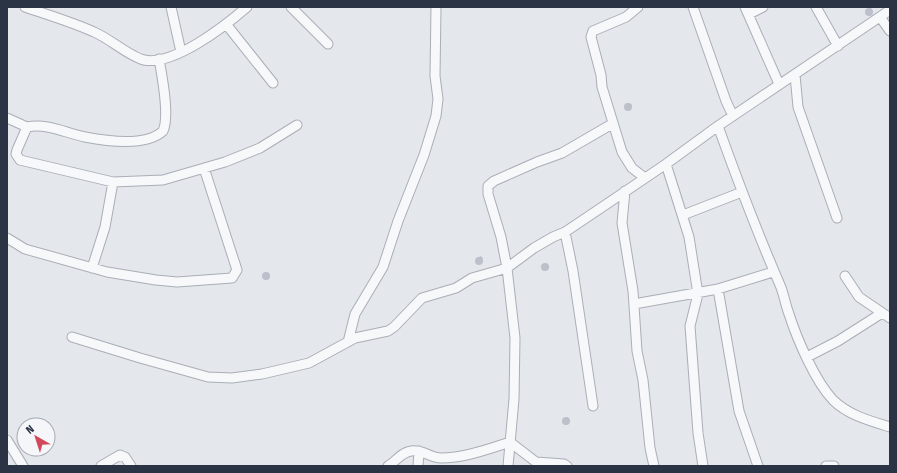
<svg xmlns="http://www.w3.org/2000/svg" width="897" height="473" viewBox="0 0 897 473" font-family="'Fira Sans Condensed',sans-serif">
  <rect width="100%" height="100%" fill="#e4e7ec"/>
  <!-- shadow -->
  <path fill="#0003" d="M871 8 873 12 869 15 866 11Z
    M629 103 632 105 629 110 625 108Z
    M480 256 483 258 480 263 477 261Z
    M546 263 549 266 545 270 542 266Z
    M267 272 270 275 266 279 263 276Z
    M568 417 570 421 566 424 563 420Z"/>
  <!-- building -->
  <path fill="#bbc0ca" d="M865 12a4 4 0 1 1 8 0a4 4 0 1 1-8 0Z
    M624 107a4 4 0 1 1 8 0a4 4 0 1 1-8 0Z
    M475 261a4 4 0 1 1 8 0a4 4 0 1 1-8 0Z
    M541 267a4 4 0 1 1 8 0a4 4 0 1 1-8 0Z
    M262 276a4 4 0 1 1 8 0a4 4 0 1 1-8 0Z
    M562 421a4 4 0 1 1 8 0a4 4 0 1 1-8 0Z"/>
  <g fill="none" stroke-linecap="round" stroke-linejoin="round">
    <defs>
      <path id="minor" d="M25 7C48 15 72 22 94 32 109 38 130 57 144 60 174 66 225 26 247 7
        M171 7 181 52
        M291 7 328 44
        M638 7 626 17 593 31 591 37 601 75 602 87 622 152 632 168 645 178
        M693 7 726 101 733 116
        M745 7 779 84
        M816 7 838 46
        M749 14 763 7
        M880 17 890 31
        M226 24 273 83
        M795 75 798 107 837 218
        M7 118 27 127 17 150 16 154 20 160 113 182 163 180 225 162 260 148 297 125
        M718 126C737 179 757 232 780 285 784 294 785 304 789 314 797 339 815 381 833 400 848 415 870 421 890 427
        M27 127C48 123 65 133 85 137 106 141 146 147 163 131 170 116 162 76 159 59
        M666 164 689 237 698 294 690 326 698 433 703 466
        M625 191 622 223 633 291 637 351 643 380 650 448 654 466
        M683 215 742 192
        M565 232 573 271 593 406
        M7 238 25 249 107 272 156 280 177 282 232 278 237 270 204 168
        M92 268 105 227 113 182
        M845 276 859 297 890 318
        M718 289 739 411 758 466
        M634 304 718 289 773 272
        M72 337 140 358 208 377 232 378 262 374 309 363 355 338 388 331 394 327 422 298 456 288 472 278 507 268 534 248 553 237 565 232 583 220 666 164 718 126 890 10
        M348 342 355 314 383 267 398 221 424 155 436 116 438 99 435 76 436 7
        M807 357 838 341 882 313
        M7 440 23 466
        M510 442 536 462 564 464 567 466
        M101 466 120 455 125 457 131 466
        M388 466C396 461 402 452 411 451 423 449 430 458 441 458 464 458 488 449 510 442
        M418 466 419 451
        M508 466 514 399 515 338 507 268 501 237 488 194V186L494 181 537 162 562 153 612 124
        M826 466H834"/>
    </defs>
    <!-- minor casing -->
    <use href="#minor" stroke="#a9aeb7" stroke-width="11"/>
    <!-- minor -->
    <use href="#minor" stroke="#f7f8fa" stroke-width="9"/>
  </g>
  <!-- border -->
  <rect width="897" height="473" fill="none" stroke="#2b3445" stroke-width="16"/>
  <!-- north arrow -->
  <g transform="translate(36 437) rotate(321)"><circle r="19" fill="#f4f6f9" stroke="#a4a8b1"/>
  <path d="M0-3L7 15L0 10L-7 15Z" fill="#d1495b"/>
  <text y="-6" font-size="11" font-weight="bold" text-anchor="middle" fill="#2b3445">N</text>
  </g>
</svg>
